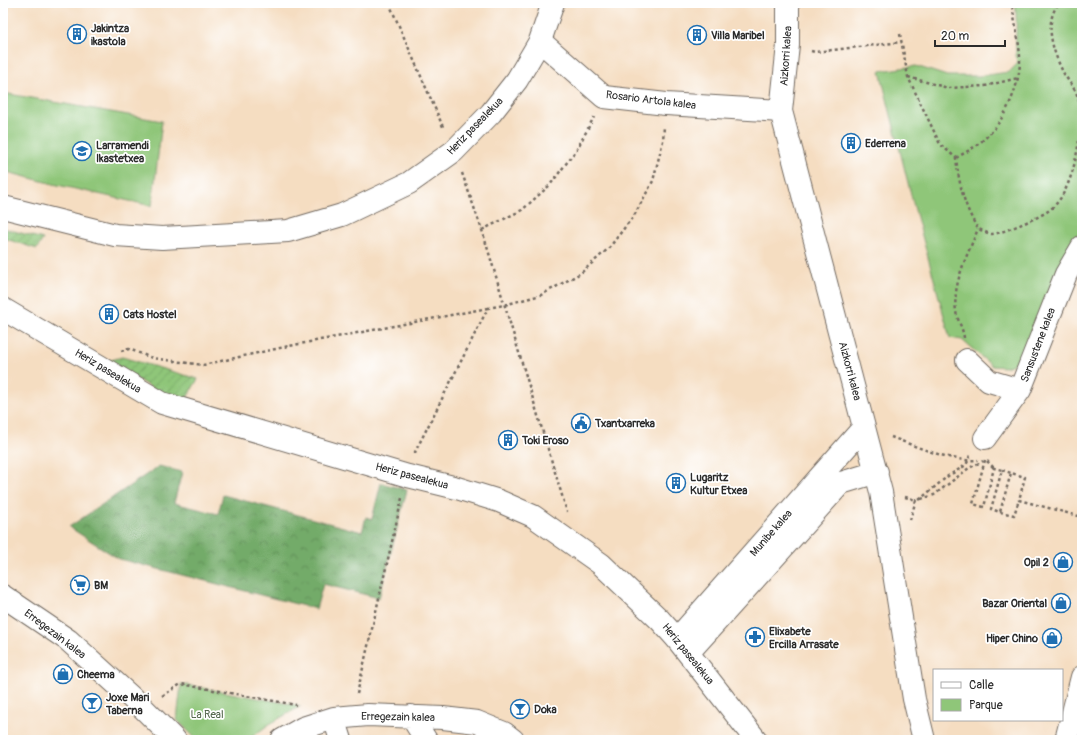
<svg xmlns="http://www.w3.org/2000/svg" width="1085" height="743" viewBox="0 0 1085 743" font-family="Pangolin,sans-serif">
  <defs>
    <pattern id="forest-crowns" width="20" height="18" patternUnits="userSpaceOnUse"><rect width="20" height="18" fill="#73ab69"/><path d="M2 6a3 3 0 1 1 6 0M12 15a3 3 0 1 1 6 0" fill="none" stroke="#5f8b57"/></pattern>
    <pattern id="garden-furrows" width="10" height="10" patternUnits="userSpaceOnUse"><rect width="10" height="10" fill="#8fc679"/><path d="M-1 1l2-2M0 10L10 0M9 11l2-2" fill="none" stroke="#75a163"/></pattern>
  </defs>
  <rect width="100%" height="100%" fill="#fff"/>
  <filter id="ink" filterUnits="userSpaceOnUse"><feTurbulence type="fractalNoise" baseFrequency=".025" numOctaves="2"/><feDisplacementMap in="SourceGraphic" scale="8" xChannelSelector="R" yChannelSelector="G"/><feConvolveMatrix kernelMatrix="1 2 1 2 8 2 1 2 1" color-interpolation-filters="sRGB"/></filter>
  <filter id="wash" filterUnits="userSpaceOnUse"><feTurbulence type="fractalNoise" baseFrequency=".012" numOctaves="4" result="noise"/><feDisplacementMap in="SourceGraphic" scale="16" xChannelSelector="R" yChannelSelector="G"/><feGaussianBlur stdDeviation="0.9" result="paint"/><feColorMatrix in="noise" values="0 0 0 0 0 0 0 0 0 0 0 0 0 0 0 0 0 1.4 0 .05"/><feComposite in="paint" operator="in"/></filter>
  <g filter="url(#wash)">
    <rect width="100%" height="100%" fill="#f5ddc1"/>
    <!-- forest -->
    <path fill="url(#forest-crowns)" stroke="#4f6b4a" d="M159 466 182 472 174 503 218 514 223 495 362 532 366 517 372 519 381 483 407 490 379 598 323 584 316 609 119 559 69 527Z"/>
    <!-- park -->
    <path fill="#8fc679" stroke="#5d7852" d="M1015 3H1082V229L1074 240 1028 349 1018 362 1006 367 992 366 962 340 950 338 912 199 880 71 916 66 947 76H979L1009 72 1017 64C1014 44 1018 23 1015 3Z
      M3 93 162 121 152 206 53 184 3 171Z
      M181 684 301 706 268 725 248 740H197L177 720Z"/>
    <!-- garden -->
    <path fill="url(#garden-furrows)" stroke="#5d7852" d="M3 228 43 239 37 249 3 238Z
      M122 357 198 379 185 401 166 397 108 361Z"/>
  </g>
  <g filter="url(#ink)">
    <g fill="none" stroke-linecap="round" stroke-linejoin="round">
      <defs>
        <path id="minor" d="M788 3V45L781 111 881 492 914 699 924 740
          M540 41 604 97 666 104 781 111
          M3 207 115 235 162 238 288 231 342 215 409 183 454 151 491 113 517 80 540 41 553 3
          M3 309 162 403 408 476 457 488 499 501 533 516 601 564 660 620 677 639 756 740
          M967 360 989 381 1020 390
          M985 438 1020 390 1066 274 1082 247
          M3 596 68 640 143 708 175 740
          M677 639 864 427
          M688 653 841 483 877 472
          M411 716 426 740
          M334 718 341 740
          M282 740 303 728 334 718 368 715 443 718 477 722 504 733 513 740
          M1066 740 1082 677"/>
      </defs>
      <!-- minor casing -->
      <use href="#minor" stroke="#726960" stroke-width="24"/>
      <!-- path -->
      <path stroke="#726960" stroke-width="2.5" stroke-dasharray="3 3" stroke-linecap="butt" d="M389 3 444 129
        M900 34 908 77 940 144 956 158C959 183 964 207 978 229 982 230 988 234 992 234 999 234 1022 224 1029 221 1038 217 1049 212 1055 205 1075 185 1085 125 1078 98 1076 89 1067 80 1063 72 1053 52 1043 22 1059 3
        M811 51 815 52 902 42
        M908 77 948 88 985 86 1018 78
        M956 158C966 152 976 147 984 139 1005 122 1021 84 1020 57 1019 39 1014 21 1012 3
        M462 173 482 230 567 512
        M482 230 522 210 550 185 577 149 594 117
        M964 338C963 328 957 320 956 311 952 283 968 254 978 229
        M121 351 129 349 152 358 203 365 289 346 488 308
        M891 437C915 446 954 463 978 460
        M416 453 415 452 488 308 504 305 541 295 581 273 609 248 635 214 653 181 663 141 664 126
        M985 460 973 504 984 507 994 468 1002 470 991 509 1000 512 1011 473 1025 477 1019 500 1082 517
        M987 461 994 468
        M1002 470 1011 473
        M905 497 916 500
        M921 499 934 495 969 468 983 461
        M1000 512 1014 515 1019 500
        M910 520 916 500H919L948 476 966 465 968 461 970 455
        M357 694 402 498
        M162 696 181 684 296 705"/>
      <!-- minor -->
      <use href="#minor" stroke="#fff" stroke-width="22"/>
    </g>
  </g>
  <!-- icons -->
  <defs>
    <symbol id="building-ring" viewBox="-11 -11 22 22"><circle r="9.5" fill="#fff" stroke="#1f6fb2" stroke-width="1.5"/><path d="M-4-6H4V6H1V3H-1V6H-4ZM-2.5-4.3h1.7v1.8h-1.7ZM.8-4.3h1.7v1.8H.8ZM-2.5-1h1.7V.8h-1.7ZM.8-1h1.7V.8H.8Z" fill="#1f6fb2"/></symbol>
    <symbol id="school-ring" viewBox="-11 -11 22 22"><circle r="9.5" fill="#fff" stroke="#1f6fb2" stroke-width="1.5"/><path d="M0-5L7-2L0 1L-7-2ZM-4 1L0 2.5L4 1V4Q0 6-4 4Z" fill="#1f6fb2"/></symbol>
    <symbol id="civic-ring" viewBox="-11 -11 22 22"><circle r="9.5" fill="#fff" stroke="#1f6fb2" stroke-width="1.5"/><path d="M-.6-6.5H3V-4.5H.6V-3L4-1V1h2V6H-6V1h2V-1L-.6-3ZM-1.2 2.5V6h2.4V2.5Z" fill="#1f6fb2"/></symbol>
    <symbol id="shop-ring" viewBox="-11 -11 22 22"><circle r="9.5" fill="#fff" stroke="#1f6fb2" stroke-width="1.5"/><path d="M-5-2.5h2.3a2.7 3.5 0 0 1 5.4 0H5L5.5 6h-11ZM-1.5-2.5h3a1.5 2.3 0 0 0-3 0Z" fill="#1f6fb2"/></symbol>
    <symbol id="supermarket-ring" viewBox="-11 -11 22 22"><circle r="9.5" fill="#fff" stroke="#1f6fb2" stroke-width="1.5"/><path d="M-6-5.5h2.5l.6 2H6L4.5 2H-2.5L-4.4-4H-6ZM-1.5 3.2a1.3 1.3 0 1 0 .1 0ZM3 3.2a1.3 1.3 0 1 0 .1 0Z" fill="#1f6fb2"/></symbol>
    <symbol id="pharmacy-ring" viewBox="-11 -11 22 22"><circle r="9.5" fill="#fff" stroke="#1f6fb2" stroke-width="1.5"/><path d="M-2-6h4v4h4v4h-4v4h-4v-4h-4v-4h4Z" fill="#1f6fb2"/></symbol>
    <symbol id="bar-ring" viewBox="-11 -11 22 22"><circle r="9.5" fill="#fff" stroke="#1f6fb2" stroke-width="1.5"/><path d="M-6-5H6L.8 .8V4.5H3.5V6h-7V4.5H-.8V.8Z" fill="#1f6fb2"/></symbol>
  </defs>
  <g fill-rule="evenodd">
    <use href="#building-ring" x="66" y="23" width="22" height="22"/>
    <use href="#building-ring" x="686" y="24" width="22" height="22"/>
    <use href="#building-ring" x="840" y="132" width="22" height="22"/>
    <use href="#school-ring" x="71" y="140" width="22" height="22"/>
    <use href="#building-ring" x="98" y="303" width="22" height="22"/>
    <use href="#civic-ring" x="570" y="412" width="22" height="22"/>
    <use href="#building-ring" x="497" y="429" width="22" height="22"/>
    <use href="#building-ring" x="665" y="472" width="22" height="22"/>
    <use href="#shop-ring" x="1052" y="551" width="22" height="22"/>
    <use href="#supermarket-ring" x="69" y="574" width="22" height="22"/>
    <use href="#shop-ring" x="1050" y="592" width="22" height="22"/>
    <use href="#pharmacy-ring" x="744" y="626" width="22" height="22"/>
    <use href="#shop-ring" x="1041" y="627" width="22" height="22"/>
    <use href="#shop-ring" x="52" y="663" width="22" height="22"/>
    <use href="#bar-ring" x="81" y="692" width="22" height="22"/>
    <use href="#bar-ring" x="509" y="698" width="22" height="22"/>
  </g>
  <g text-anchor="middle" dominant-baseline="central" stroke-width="3.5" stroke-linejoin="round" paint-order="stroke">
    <!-- poi labels -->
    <g font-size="11" font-weight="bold" fill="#2b2b2b" stroke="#fff" text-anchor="start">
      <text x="91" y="28">Jakintza<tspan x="91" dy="13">ikastola</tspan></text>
      <text x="711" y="35">Villa Maribel</text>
      <text x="865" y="143">Ederrena</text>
      <text x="96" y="145">Larramendi<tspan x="96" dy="13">Ikastetxea</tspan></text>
      <text x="123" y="314">Cats Hostel</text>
      <text x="595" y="423">Txantxarreka</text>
      <text x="522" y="440">Toki Eroso</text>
      <text x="690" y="477">Lugaritz<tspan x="690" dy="13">Kultur Etxea</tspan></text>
      <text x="1049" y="562" text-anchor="end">Opil 2</text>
      <text x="94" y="585">BM</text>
      <text x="1047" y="603" text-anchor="end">Bazar Oriental</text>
      <text x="769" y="631">Elixabete<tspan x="769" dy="13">Ercilla Arrasate</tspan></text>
      <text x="1038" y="638" text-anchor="end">Hiper Chino</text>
      <text x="77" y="674">Cheema</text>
      <text x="106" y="697">Joxe Mari<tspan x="106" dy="13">Taberna</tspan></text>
      <text x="534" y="709">Doka</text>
    </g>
    <!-- street labels -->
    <g font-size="11" fill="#2b2b2b" stroke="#fff">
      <text transform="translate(786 56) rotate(-86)">Aizkorri kalea</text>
      <text transform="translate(651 100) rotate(7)">Rosario Artola kalea</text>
      <text transform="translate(475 126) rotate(-46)">Heriz pasealekua</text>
      <text transform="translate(1038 345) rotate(-69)">Sansustene kalea</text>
      <text transform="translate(108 371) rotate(31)">Heriz pasealekua</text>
      <text transform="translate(850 371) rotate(75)">Aizkorri kalea</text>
      <text transform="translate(412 476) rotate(15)">Heriz pasealekua</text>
      <text transform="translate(771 533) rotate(-49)">Munibe kalea</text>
      <text transform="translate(55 634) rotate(37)">Erregezain kalea</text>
      <text transform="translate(688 654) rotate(51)">Heriz pasealekua</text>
      <text transform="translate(398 717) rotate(1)">Erregezain kalea</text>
    </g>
    <!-- park labels -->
    <g font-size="11" fill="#4e6146" stroke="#fff">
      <text x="207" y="714">La Real</text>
    </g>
  </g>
  <!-- margin -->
  <rect width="1085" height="743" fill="none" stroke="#fff" stroke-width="16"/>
  <!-- legend -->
  <rect x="933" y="669" width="130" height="52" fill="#ffffff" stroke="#aaaaaa"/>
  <rect x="941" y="682" width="20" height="6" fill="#ffffff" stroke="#aaaaaa"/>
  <text x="969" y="689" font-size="12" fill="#2b2b2b">Calle</text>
  <rect x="941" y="699" width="20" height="12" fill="#8fc679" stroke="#aaaaaa"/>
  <text x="969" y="709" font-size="12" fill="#2b2b2b">Parque</text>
  <!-- scale -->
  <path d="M935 40v6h70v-6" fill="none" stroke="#2b2b2b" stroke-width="2"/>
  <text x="941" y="40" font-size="12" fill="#2b2b2b" stroke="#ffffff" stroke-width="3" paint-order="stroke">20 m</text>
</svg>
